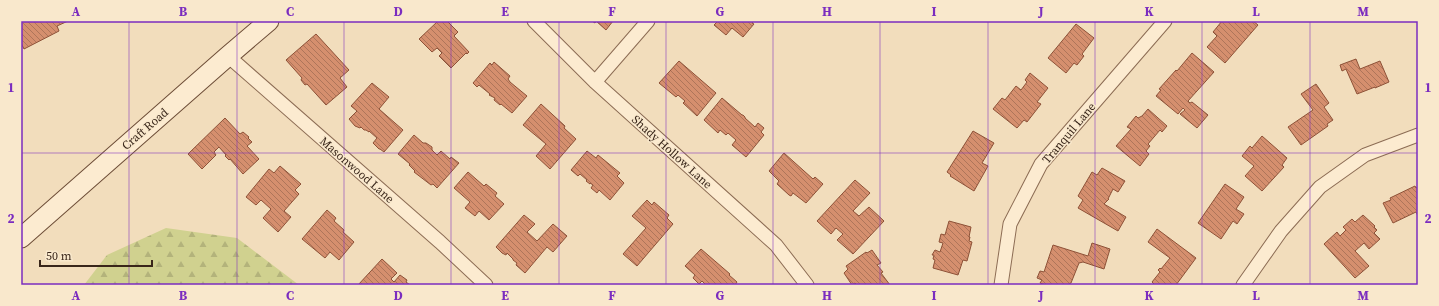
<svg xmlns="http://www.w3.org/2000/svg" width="1439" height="306" viewBox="0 0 1439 306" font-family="'Source Serif 4',serif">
  <defs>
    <pattern id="forest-firs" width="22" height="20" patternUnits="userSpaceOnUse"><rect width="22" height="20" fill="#d0d18f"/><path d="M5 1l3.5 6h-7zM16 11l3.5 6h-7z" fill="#b3b37b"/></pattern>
    <pattern id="building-back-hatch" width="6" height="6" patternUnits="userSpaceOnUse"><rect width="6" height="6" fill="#d58f6e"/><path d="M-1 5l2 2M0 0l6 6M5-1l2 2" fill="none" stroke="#ae755a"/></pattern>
  </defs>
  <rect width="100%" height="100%" fill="#f2ddbc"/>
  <!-- forest -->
  <path fill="url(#forest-firs)" d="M166 228 237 238 299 285H84L107 255Z"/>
  <!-- building -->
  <path fill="url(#building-back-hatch)" stroke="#8d5137" d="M21 21H68L57 26 59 31 24 49 21 43Z
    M438 21H447L458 32 454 36 469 52 467 54 466 53 451 68 439 56 442 53 437 48 432 52 419 39Z
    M592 21H613L606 30 596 21 595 23Z
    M718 21H754L752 23 754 24 743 37 732 28 726 35 714 25Z
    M1222 21H1253L1258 25 1225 63 1207 47 1217 36 1213 32Z
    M1076 24 1094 38 1082 54 1084 56 1077 65 1074 63 1066 73 1048 58Z
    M316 34 349 70 340 78 347 87 326 105 307 84 305 85 301 80 302 78 286 60Z
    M1192 53 1214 72 1188 101 1190 103 1192 102 1208 115 1197 128 1180 114 1185 110 1183 108 1178 114 1156 96 1161 90 1159 89 1176 70 1177 71Z
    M1356 59 1360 69 1380 61 1389 82 1375 88V87L1357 94 1346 69 1342 71 1340 65Z
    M679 61 716 93 697 116 683 103 685 101 678 95 676 97 659 83Z
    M494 62 510 76 508 79 510 82 527 96 512 113 501 104 500 105 494 100 495 98 489 95 490 94 479 85 477 87 473 83 490 63 492 65Z
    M1030 73 1048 88 1037 102 1041 104 1027 122 1024 120 1017 128 993 109 1002 98 1005 100 1016 86 1021 90 1027 82 1025 80Z
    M372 83 389 97 379 109 403 130 384 152 380 149H379L373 143 377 138 369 131V132L366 130H364L361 127 360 128 355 126 349 119 357 111 351 106Z
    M1316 84 1329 103 1324 107 1333 120 1327 124 1328 126 1301 145 1288 127 1313 110 1301 94Z
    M722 98 742 115H743L745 117V118L755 127 758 123 764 128 761 132 764 135 746 157 732 145 736 140 728 133 726 135 720 130 718 133 704 120Z
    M541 104 565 126 564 128 576 139 550 169 536 156 546 144 523 125Z
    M1148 109 1167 126 1162 132 1160 130 1148 144 1150 146 1146 151 1149 154 1140 166 1116 146 1131 129 1127 127 1136 116 1138 118 1142 116Z
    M225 118 240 134 243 132 249 137 248 138 252 142 247 146 259 159 243 174 230 159 229 160 225 156 226 155 219 147 214 152 216 155 202 169 188 154Z
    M973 131 994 143 982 163 988 166 974 191 950 176 951 175 947 172Z
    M414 135 423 143H426L432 147V150L437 155 441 151 450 159 451 157 459 163 437 188 433 184 431 185 414 172 415 171 409 165 410 164 398 154Z
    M1262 136 1287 158 1282 165 1284 167 1262 191 1245 176 1254 166 1242 156 1250 146 1252 148Z
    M587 151 596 158 598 155 620 173 617 176 624 183 610 200 599 190 597 193 591 188 593 185 590 183V184L586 181 587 180 580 174 578 176 571 170Z
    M784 153 813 179 815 177 823 184 806 203 793 193 791 196 789 195 777 184 779 181 769 171Z
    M280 166 301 184 295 190 299 194 284 211 291 217 278 232 263 218 271 209 261 200 256 205 246 197 269 169 274 173Z
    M1102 168 1125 181 1118 192 1113 189 1108 199H1109L1104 204 1126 217 1118 231 1078 208 1083 200 1078 196 1092 172 1097 175Z
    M468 172 484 186 486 184 497 193 495 196 504 204 489 220 479 211 475 216 465 208 470 202 454 188Z
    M855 180 870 193 853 211 859 216 869 207 884 221 853 254 837 240 843 234 836 228 831 234 817 221Z
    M1225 184 1244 197 1236 209 1244 214 1237 224 1233 221 1221 239 1198 223Z
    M1415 186 1416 188 1418 187V216L1416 212 1393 223 1383 203 1391 200 1390 198Z
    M647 200 652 205 654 202 669 215 667 218 673 224 637 266 623 254 646 228 632 216Z
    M327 210 336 218 334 221 344 230 343 232 354 242 339 260 330 252 325 258 302 239Z
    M524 215 535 224 527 232 537 241 553 224 567 236 553 252 547 247 525 273 516 265 517 263 513 260V259L507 253 506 255 502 253 496 247Z
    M1363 215 1375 226 1374 227 1377 230 1374 233 1380 239 1369 249 1364 243 1355 251 1369 266 1355 278 1324 244 1337 232 1340 236 1346 230 1343 227 1352 219 1355 222Z
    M949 221 971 227 969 237H970L969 241 972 242 967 261 963 260 958 275 933 268 935 260 933 259 934 255H932L935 250 940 252 943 243 939 242 941 234 945 235Z
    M1157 229 1196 258 1176 285H1155L1152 282 1160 272 1158 270 1160 268 1161 269 1170 258 1148 242Z
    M1092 243 1110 249 1104 269 1083 262 1079 263 1071 283 1067 285H1046L1040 283 1042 280 1037 278 1040 271 1044 272 1053 245 1088 256Z
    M701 249 730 274 729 275 737 282 735 285H706L702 281 699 284 693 278 695 275 685 266Z
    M872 250 881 263 877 265 883 272 881 273 890 285H857L855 283 852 285 844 273 848 269 846 266 866 252 867 253Z
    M382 259 397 273 391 279 394 282 400 275 407 280 406 282 410 285H358Z"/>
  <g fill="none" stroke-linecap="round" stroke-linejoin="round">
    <defs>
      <path id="street" d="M534 21 595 82 776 245 807 285
        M228 56 440 242 486 285
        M595 82 648 21
        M1001 285 1010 224 1041 164 1165 21
        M1243 285 1281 231 1320 187 1365 155 1418 135"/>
      <path id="secondary" d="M21 238 228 56 269 21"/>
    </defs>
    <!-- street casing -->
    <use href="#street" stroke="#8c6c54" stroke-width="15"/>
    <!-- secondary casing -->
    <use href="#secondary" stroke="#6d4d37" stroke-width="21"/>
    <!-- street -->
    <use href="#street" stroke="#fcebd0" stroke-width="13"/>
    <!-- secondary -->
    <use href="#secondary" stroke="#fcebd0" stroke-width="19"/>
  </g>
  <!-- grid -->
  <path fill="none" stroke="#7b2cbf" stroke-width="1" stroke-opacity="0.55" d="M129 21V285M237 21V285M344 21V285M451 21V285M559 21V285M666 21V285M773 21V285M880 21V285M988 21V285M1095 21V285M1202 21V285M1310 21V285M21 153H1418"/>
  <g text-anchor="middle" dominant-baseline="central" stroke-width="3" stroke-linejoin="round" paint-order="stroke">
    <!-- street labels -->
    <g font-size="12" fill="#39261a" stroke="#f9e8cc">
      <text transform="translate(145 129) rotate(-41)">Craft Road</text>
      <text transform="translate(1069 133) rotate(-50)">Tranquil Lane</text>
      <text transform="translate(672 152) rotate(42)">Shady Hollow Lane</text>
      <text transform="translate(357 170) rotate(41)">Masonwood Lane</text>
    </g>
  </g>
  <!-- border -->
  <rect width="1439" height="306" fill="none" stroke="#f9e8cc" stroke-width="44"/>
  <!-- scale -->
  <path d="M40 260v6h112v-6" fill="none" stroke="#39261a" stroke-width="2"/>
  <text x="46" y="260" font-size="12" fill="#39261a" stroke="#f9e8cc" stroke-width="3" paint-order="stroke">50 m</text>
  <rect x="22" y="22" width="1395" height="262" fill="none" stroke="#7b2cbf" stroke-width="1.5"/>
  <g font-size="13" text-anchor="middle" font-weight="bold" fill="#7b2cbf">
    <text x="76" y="16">A</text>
    <text x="183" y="16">B</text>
    <text x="290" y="16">C</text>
    <text x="398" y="16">D</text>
    <text x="505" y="16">E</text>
    <text x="612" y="16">F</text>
    <text x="720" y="16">G</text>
    <text x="827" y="16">H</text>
    <text x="934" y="16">I</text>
    <text x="1041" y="16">J</text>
    <text x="1149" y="16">K</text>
    <text x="1256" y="16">L</text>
    <text x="1363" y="16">M</text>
    <text x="11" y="92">1</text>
    <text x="1428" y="92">1</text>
    <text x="11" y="223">2</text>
    <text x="1428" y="223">2</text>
    <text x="76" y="300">A</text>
    <text x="183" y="300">B</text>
    <text x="290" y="300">C</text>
    <text x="398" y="300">D</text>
    <text x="505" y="300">E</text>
    <text x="612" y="300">F</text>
    <text x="720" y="300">G</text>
    <text x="827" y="300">H</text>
    <text x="934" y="300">I</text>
    <text x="1041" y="300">J</text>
    <text x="1149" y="300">K</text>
    <text x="1256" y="300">L</text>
    <text x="1363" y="300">M</text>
  </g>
</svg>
